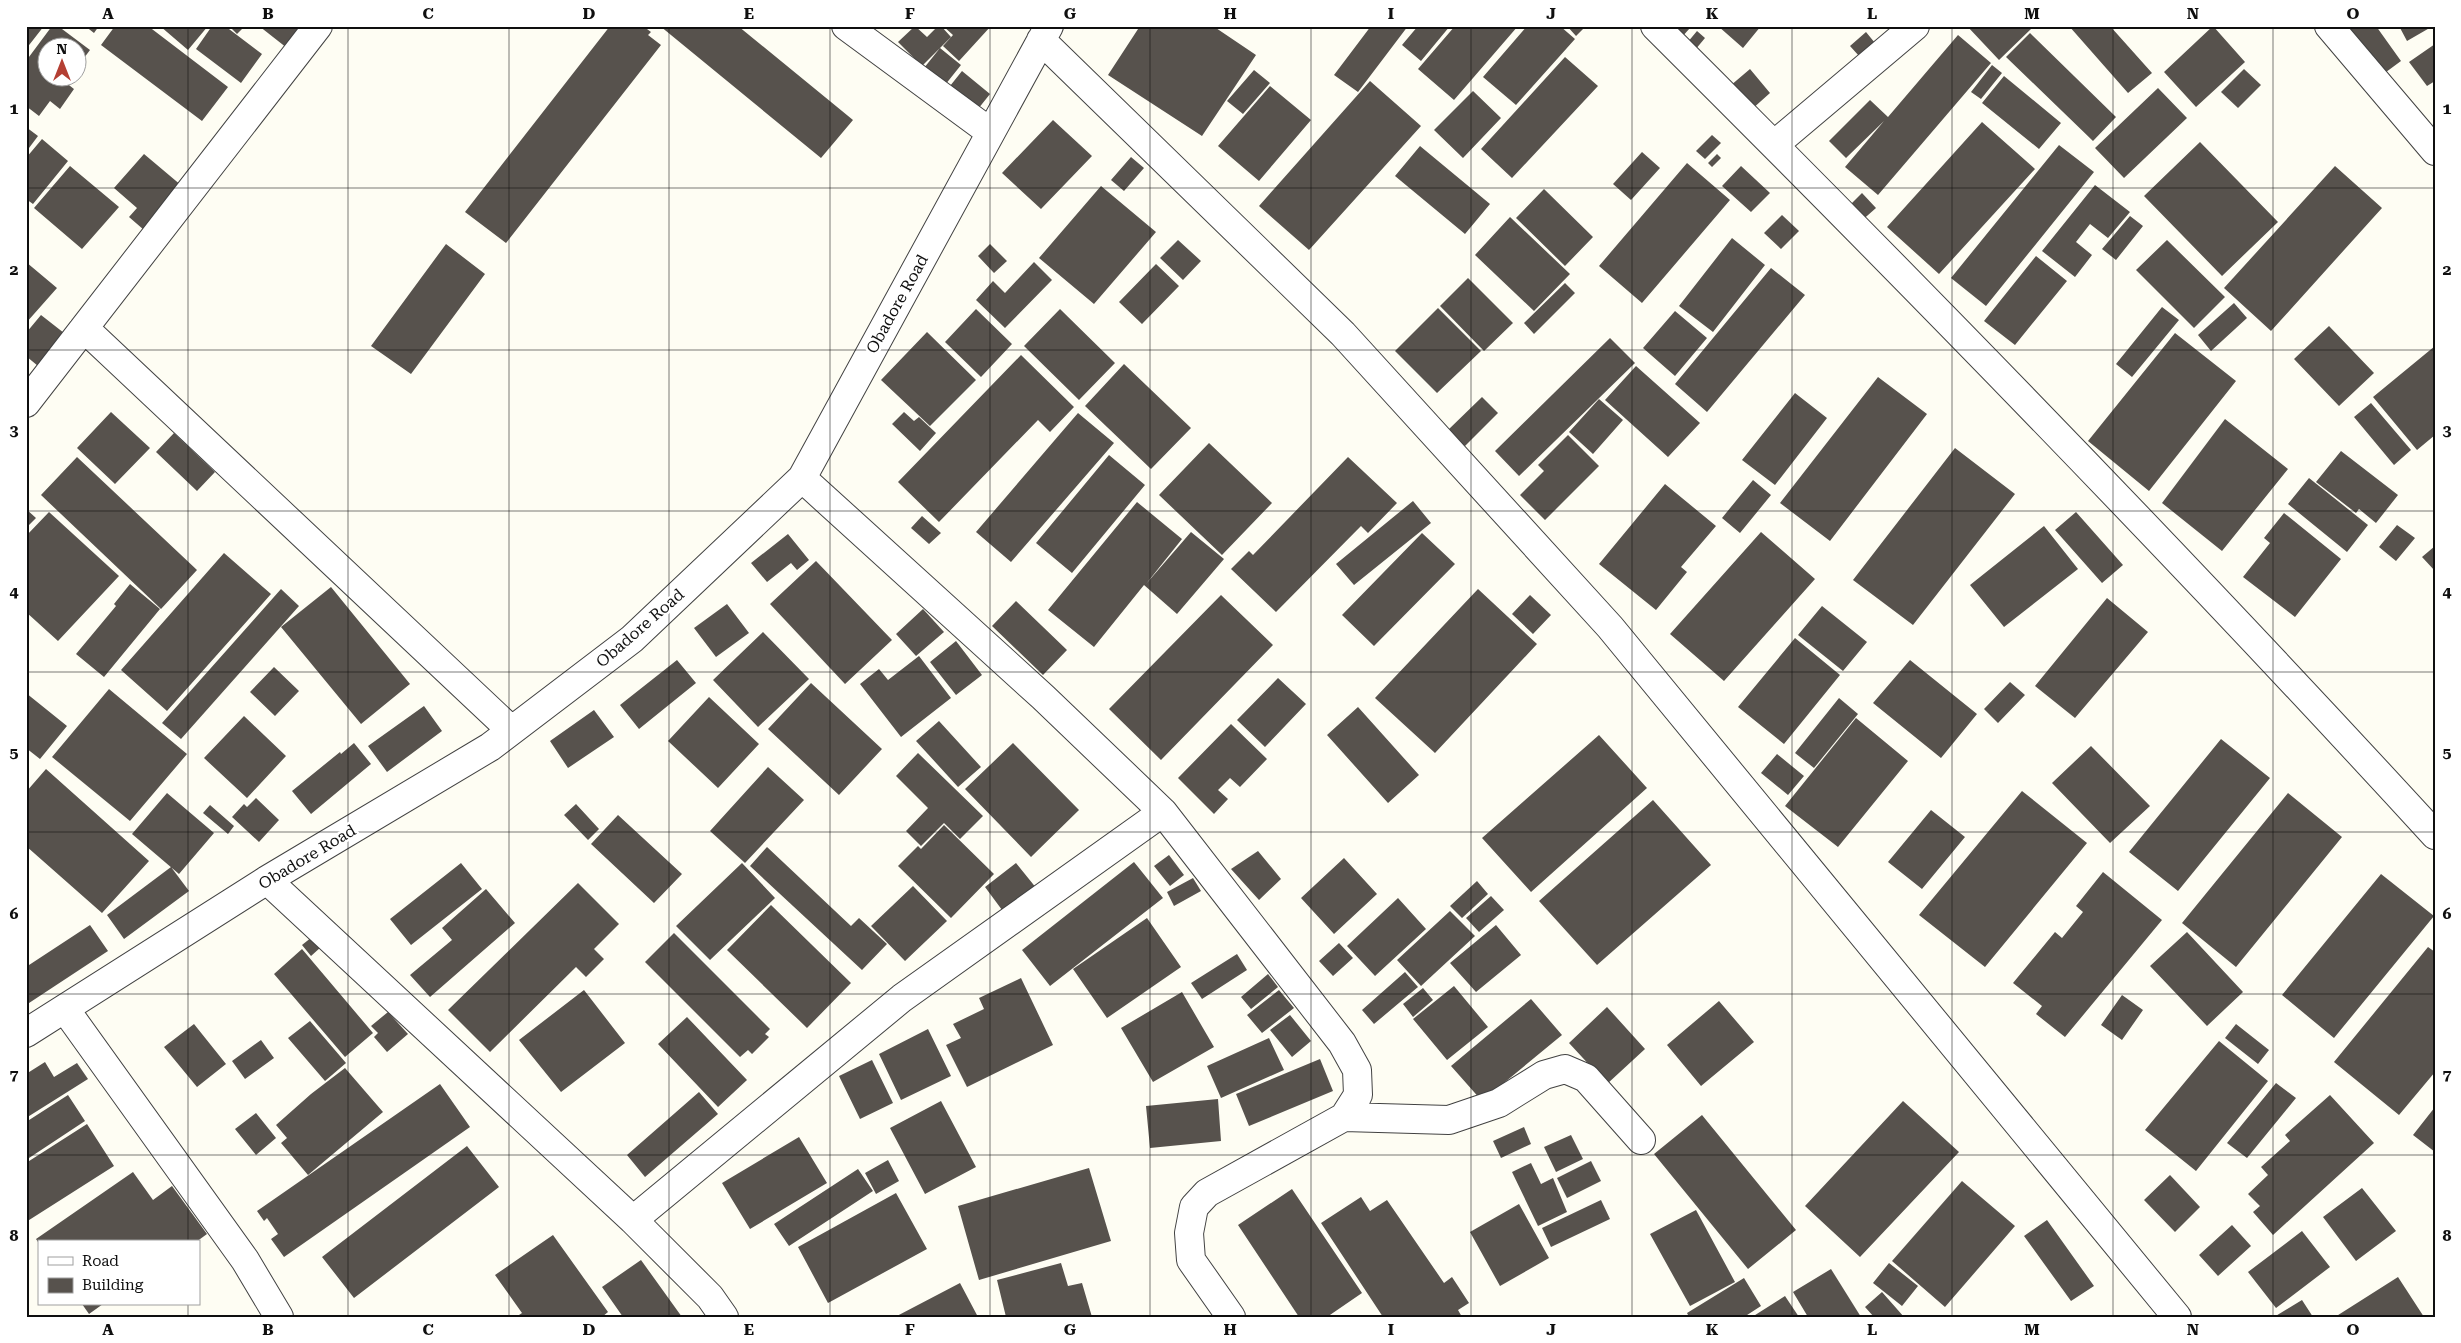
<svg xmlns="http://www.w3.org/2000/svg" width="2461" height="1343" viewBox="0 0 2461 1343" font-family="'Roboto Serif',serif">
  <rect width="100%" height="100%" fill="#fefdf3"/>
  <!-- building -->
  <path fill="#57524d" d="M26 26H44L26 49Z
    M52 26H58L90 50 78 66V48H48V78H69L65 82 74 89 60 109 50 101 39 116 26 106V61Z
    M85 26H99L94 33Z
    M115 26H148L228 87 202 121 101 45Z
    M160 26H208L188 50Z
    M212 26H225L262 54 241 83 196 49Z
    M229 26H245L237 34Z
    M259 26H303L287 48Z
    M610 26H643L651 32 648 35 661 45 506 243 465 212Z
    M660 26H738L853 120 821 158Z
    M915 26 927 37 938 26H941L951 37 922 66 898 42Z
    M943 26H991L959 61 943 46 953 35Z
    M1140 26H1213L1256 55 1202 136 1108 75Z
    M1371 26H1408L1358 92 1334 75Z
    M1418 26H1450L1421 61 1402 45Z
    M1455 26H1518L1454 100 1418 69Z
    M1527 26H1560L1575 39 1516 105 1483 77Z
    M1567 26H1586L1576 36Z
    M1667 26H1689L1690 28 1681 38Z
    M1718 26H1761L1743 48Z
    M1967 26H2028L2031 29 1999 60Z
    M2069 26H2110L2152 73 2128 93Z
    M2213 26 2245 62 2196 107 2164 72Z
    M2346 26H2376L2401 61 2382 75Z
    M2399 26H2433L2407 41Z
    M1697 31 1705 38 1695 50 1687 43Z
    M1866 32 1875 43 1859 56 1850 46Z
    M2030 33 2116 117 2093 141 2006 57Z
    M1958 35 1991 63 1878 195 1845 167 1884 121 1846 158 1829 141 1870 100 1888 117Z
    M2435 44V81L2427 86 2409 62Z
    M940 48 961 65 945 85 924 68Z
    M1565 57 1598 86 1512 178 1481 149Z
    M1992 65 2002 73 1981 99 1971 92Z
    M1750 69 1770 93 1751 110 1730 86Z
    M2244 69 2261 85 2238 108 2221 92Z
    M1254 70 1270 83 1243 114 1227 101Z
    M962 71 990 94 978 109 950 86Z
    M2004 76 2061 123 2039 149 1982 103Z
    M1370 81 1421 126 1309 250 1259 206Z
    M1270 86 1311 120 1259 181 1218 146Z
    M2158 88 2187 118 2124 178 2095 148Z
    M1473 91 1501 118 1463 158 1434 130Z
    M1053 120 1092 156 1041 209 1002 173Z
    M1982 122 2035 169 1939 274 1887 227Z
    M26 127 38 136 26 152Z
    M1712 135 1721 143 1705 159 1696 151Z
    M42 139 68 161 33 204 26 199V158Z
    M2200 142 2278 222 2222 276 2144 196Z
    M2059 145 2094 172 1986 306 1951 278Z
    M1420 146 1490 204 1465 234 1395 176Z
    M1642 152 1660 168 1631 200 1613 184Z
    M144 154 182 186 144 230 129 217 137 208 114 188Z
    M1717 154 1721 158 1712 167 1708 163Z
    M1131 157 1144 168 1124 191 1111 180Z
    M1687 163 1730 200 1642 303 1599 266Z
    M70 166 119 207 82 249 34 208Z
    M1741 166 1770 193 1751 212 1722 186Z
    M2335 166 2382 208 2271 331 2224 288Z
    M2095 185 2130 212 2108 238 2090 224 2076 242 2092 255 2075 277 2042 251Z
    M1101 186 1156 232 1094 304 1039 258Z
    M1544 189 1593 237 1565 266 1516 218Z
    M1862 193 1876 208 1859 223 1846 209Z
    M1782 215 1799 231 1781 249 1764 233Z
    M2130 216 2143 226 2116 260 2102 249Z
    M1510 217 1570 274 1534 311 1475 255Z
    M1732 238 1765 265 1713 332 1679 306Z
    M1178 240 1201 261 1183 280 1160 258Z
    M2167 240 2225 297 2194 328 2136 270Z
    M446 244 485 274 411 374 371 346Z
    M990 244 1007 261 994 273 978 256Z
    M2036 256 2067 281 2015 345 1984 321Z
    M26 262 57 288 26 323Z
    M1034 262 1052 280 1005 328 976 300 993 281 1005 293Z
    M1156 264 1179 286 1142 324 1119 302Z
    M1771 268 1805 295 1707 412 1675 384Z
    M1468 278 1513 323 1484 351 1440 306Z
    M1565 283 1575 293 1534 334 1524 323Z
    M2234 303 2247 318 2211 351 2198 335Z
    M2162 307 2179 320 2132 377 2116 364Z
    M1438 308 1481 351 1437 393 1395 351Z
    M976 309 1012 344 981 377 945 342Z
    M1060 309 1115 363 1079 400 1024 346Z
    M1675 311 1707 338 1675 376 1643 348Z
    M41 315 64 333 38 366 26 356V333Z
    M2329 326 2374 373 2339 406 2294 359Z
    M927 332 976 380 930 426 881 380Z
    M2175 333 2236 381 2149 491 2088 441Z
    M1610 338 1635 363 1519 476 1495 451Z
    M2435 346V435L2417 450 2373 397Z
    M1021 355 1074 407 1050 432 1038 420 939 522 898 482Z
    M1124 364 1191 428 1151 469 1085 406Z
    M1636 366 1700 423 1668 457 1605 400Z
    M1878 377 1927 414 1830 541 1780 503Z
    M1795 393 1827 418 1775 485 1742 460Z
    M1482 397 1498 413 1464 447 1447 431Z
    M1599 399 1623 420 1593 454 1569 432Z
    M2371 403 2411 450 2394 465 2354 417Z
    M111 412 150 448 115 484 77 448Z
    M904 412 914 421 919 417 936 433 920 451 892 424Z
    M1078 413 1114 443 1011 562 976 532Z
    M2225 419 2288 469 2222 551 2162 503Z
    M174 433 215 472 197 491 156 452Z
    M1568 435 1599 466 1545 520 1520 495 1544 471 1538 465Z
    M1209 443 1272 503 1222 555 1159 495Z
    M1955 448 2015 494 1913 625 1853 580Z
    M2341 451 2398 495 2376 523 2359 509 2356 513 2316 482Z
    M1109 455 1145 485 1072 573 1036 543Z
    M77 457 197 570 161 609 41 495Z
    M1348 457 1397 503 1368 533 1361 526 1276 612 1231 569 1249 551 1253 555Z
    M2309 478 2368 525 2347 552 2288 504Z
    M1753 480 1771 495 1740 533 1722 518Z
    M1665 484 1716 526 1681 567 1687 572 1656 610 1599 564Z
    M1413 501 1431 523 1354 585 1336 564Z
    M1137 502 1182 539 1146 584 1191 532 1224 559 1177 614 1144 585 1094 647 1048 610Z
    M26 509 36 518 26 528Z
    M49 512 119 576 58 641 26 612V536Z
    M2076 512 2123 565 2102 583 2055 530Z
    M2284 513 2341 559 2295 617 2243 577 2270 543 2264 538Z
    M922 516 941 533 929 544 911 528Z
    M2397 525 2415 538 2396 561 2379 547Z
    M2044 526 2078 569 2004 627 1970 585Z
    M1761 532 1815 579 1724 681 1670 634Z
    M1422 533 1455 564 1374 646 1342 615Z
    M788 534 809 560 797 570 791 563 767 582 751 563Z
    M2435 546V571L2422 557Z
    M224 553 271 594 167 711 121 670Z
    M816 561 892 640 845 684 770 604Z
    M130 584 160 609 104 677 76 654 116 606 114 604Z
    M331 587 410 684 361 724 281 627Z
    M281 589 299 606 181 739 162 723Z
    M1478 589 1537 644 1435 753 1375 698Z
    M1221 595 1273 645 1161 760 1109 709Z
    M1530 595 1551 615 1533 634 1512 614Z
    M2107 598 2148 632 2075 718 2035 686Z
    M1016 601 1067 650 1043 675 992 626Z
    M727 604 749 633 716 657 694 628Z
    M1822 606 1867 642 1843 671 1798 635Z
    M923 609 944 632 916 656 896 634Z
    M763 632 809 679 758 727 713 680Z
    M1795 638 1840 675 1784 744 1738 707Z
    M956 641 982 675 956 695 930 662Z
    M919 656 951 698 901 737 860 684 879 669 888 680Z
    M677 660 696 683 639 729 620 705Z
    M1910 660 1977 714 1941 758 1873 703Z
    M274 667 299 691 275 716 250 692Z
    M1278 678 1306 704 1265 747 1237 720Z
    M2010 682 2025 695 1998 723 1984 709Z
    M811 683 882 749 839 795 768 729Z
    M109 689 187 754 130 821 52 757Z
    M26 693 67 726 40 759 26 748Z
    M709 697 759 744 718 788 668 741Z
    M1839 698 1858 714 1814 768 1795 753Z
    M424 706 442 731 387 772 368 746Z
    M1358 707 1419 775 1388 803 1327 735Z
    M594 710 614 737 568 768 550 741Z
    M244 716 286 756 247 798 204 758Z
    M1856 718 1908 761 1838 847 1785 806Z
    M939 721 981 767 958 787 916 741Z
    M1231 724 1267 759 1240 787 1230 778 1218 790 1228 799 1214 814 1178 778Z
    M1599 735 1647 788 1531 892 1482 838Z
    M2221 739 2270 778 2178 891 2129 852Z
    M354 743 371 764 311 814 292 791 340 752 341 754Z
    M1013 743 1079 810 1031 857 965 789Z
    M2091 746 2150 806 2110 843 2052 783Z
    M918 753 983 816 960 839 944 823 921 846 906 831 928 808 896 776Z
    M1777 754 1804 776 1788 795 1761 773Z
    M768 767 804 800 745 863 710 831Z
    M46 769 149 861 102 913 26 846V792Z
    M2022 791 2087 843 1985 967 1919 915Z
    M167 793 214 833 179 874 132 834Z
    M2288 793 2342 837 2236 967 2182 923Z
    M256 798 279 820 259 842 232 817 244 804 247 807Z
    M1653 800 1711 865 1597 965 1539 901Z
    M576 804 599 829 588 840 564 815Z
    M210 805 234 826 228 834 203 813Z
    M1931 810 1965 837 1922 889 1888 862Z
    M618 815 682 874 654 903 591 844Z
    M944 825 994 874 951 918 898 866 918 846 921 849Z
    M767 847 851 926 859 918 887 944 862 970 750 866Z
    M1258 851 1281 879 1259 900 1231 869Z
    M1169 855 1184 875 1170 886 1154 866Z
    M1344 858 1377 894 1334 934 1301 898Z
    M1134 862 1163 898 1050 986 1022 950Z
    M461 863 482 889 411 945 390 919Z
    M742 863 775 898 710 960 676 926Z
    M1016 863 1037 889 1005 914 985 887Z
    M171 867 189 891 124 939 107 915Z
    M2103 872 2162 920 2065 1037 2036 1014 2042 1006 2013 983 2055 932 2062 938 2083 912 2076 906Z
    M2381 874 2434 916 2334 1038 2282 995Z
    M1193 878 1201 891 1174 906 1167 892Z
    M1477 881 1488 894 1462 918 1450 906Z
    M578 883 619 924 594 949 604 959 586 977 576 967 490 1052 448 1010Z
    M913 886 947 921 905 961 871 926Z
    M486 889 515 923 430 997 410 975 452 940 442 928Z
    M1491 896 1504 910 1479 932 1466 918Z
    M1398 898 1426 929 1375 976 1347 946Z
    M771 905 851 983 807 1028 727 950Z
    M1450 911 1475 936 1421 986 1397 960Z
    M1147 918 1181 967 1107 1018 1073 969Z
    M90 925 108 951 26 1005V967Z
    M1496 925 1521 955 1476 992 1450 963Z
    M2187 932 2243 992 2207 1026 2150 966Z
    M674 933 770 1029 765 1034 769 1037 752 1054 748 1050 740 1057 645 962Z
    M312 937 321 947 311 956 302 945Z
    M1339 943 1353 958 1333 976 1319 961Z
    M2428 947 2435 952V1072L2399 1115 2334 1062Z
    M302 949 373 1033 345 1057 274 974Z
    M1237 954 1247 970 1202 999 1191 983Z
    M1405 972 1418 987 1374 1024 1362 1010Z
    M1268 974 1278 987 1251 1009 1241 997Z
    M1021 978 1053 1045 967 1087 946 1045 961 1038 953 1024 984 1009 979 998Z
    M1454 986 1488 1027 1447 1060 1413 1019Z
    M1423 988 1433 1000 1413 1017 1403 1004Z
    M584 990 625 1043 561 1092 519 1040Z
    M1279 990 1294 1008 1262 1033 1247 1015Z
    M1182 992 1214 1047 1153 1082 1121 1028Z
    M2122 995 2143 1010 2122 1040 2101 1025Z
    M1531 999 1562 1035 1482 1101 1451 1066Z
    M1719 1001 1754 1042 1701 1086 1667 1045Z
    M1607 1007 1645 1049 1607 1084 1569 1043Z
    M388 1012 408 1034 387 1052 374 1037 378 1033 371 1026Z
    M1290 1015 1311 1041 1292 1057 1270 1030Z
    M687 1017 747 1080 718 1107 658 1044Z
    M310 1021 346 1063 325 1081 288 1038Z
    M194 1024 226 1064 197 1087 164 1047Z
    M2236 1024 2269 1050 2258 1064 2225 1038Z
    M928 1029 951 1076 901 1100 879 1054Z
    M1269 1038 1284 1070 1221 1098 1207 1066Z
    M261 1040 274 1058 245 1079 232 1061Z
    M2219 1041 2268 1081 2196 1171 2145 1130Z
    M1320 1059 1333 1091 1249 1126 1236 1094Z
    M872 1060 893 1103 860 1119 839 1076Z
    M45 1062 54 1077 77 1063 88 1079 26 1118V1074Z
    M345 1068 383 1112 308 1175 281 1143 287 1138 276 1125 311 1094Z
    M2276 1083 2296 1098 2247 1158 2227 1143Z
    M440 1084 470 1127 284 1257 271 1239 278 1234 267 1218 264 1221 257 1211Z
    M699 1092 718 1114 645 1177 627 1155Z
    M68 1095 85 1121 26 1160V1122Z
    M2330 1095 2374 1143 2273 1235 2253 1212 2260 1206 2248 1194 2268 1175 2261 1167 2290 1141 2285 1135Z
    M1218 1099 1221 1141 1150 1148 1146 1106Z
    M941 1101 976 1167 925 1194 890 1128Z
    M1903 1101 1959 1152 1860 1257 1805 1206Z
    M2435 1107V1152L2413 1135Z
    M256 1113 276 1138 256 1155 235 1129Z
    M1702 1115 1796 1230 1748 1269 1654 1154Z
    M87 1124 114 1166 26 1222V1163Z
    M1524 1127 1531 1144 1501 1158 1493 1141Z
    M1571 1135 1583 1159 1556 1172 1544 1147Z
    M799 1137 827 1183 750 1229 722 1183Z
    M467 1146 499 1187 354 1298 322 1257Z
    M888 1160 899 1181 876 1194 865 1173Z
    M1591 1161 1601 1181 1567 1198 1557 1178Z
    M1531 1163 1541 1184 1553 1178 1567 1212 1538 1226 1512 1172Z
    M1089 1168 1111 1241 979 1280 958 1206Z
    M858 1169 873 1191 789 1246 774 1224Z
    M133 1172 153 1200 172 1186 207 1234 196 1242H38L36 1239Z
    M2170 1175 2200 1207 2175 1232 2144 1200Z
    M1962 1181 2015 1226 1945 1307 1892 1261Z
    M2362 1188 2396 1231 2356 1261 2323 1217Z
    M1292 1189 1362 1293 1327 1317H1299L1238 1225Z
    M896 1193 927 1249 828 1303 798 1247Z
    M1361 1197 1370 1211 1387 1200 1444 1283 1452 1277 1469 1303 1458 1310 1462 1317H1383L1321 1223Z
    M1601 1200 1610 1219 1551 1247 1542 1228Z
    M1519 1204 1549 1258 1500 1286 1470 1232Z
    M1696 1210 1735 1282 1690 1306 1650 1234Z
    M2047 1220 2094 1286 2071 1301 2024 1236Z
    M2232 1225 2251 1246 2218 1276 2199 1255Z
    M2302 1231 2330 1267 2276 1308 2248 1272Z
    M553 1235 608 1312 602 1317H516L522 1313 495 1275Z
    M641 1260 682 1317H623L602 1287Z
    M1061 1263 1068 1286 1082 1283 1092 1317H1006L997 1280Z
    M1889 1263 1918 1286 1902 1306 1873 1283Z
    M1831 1269 1861 1317H1808L1793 1292Z
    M2398 1277 2424 1317H2335Z
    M1744 1278 1761 1306 1744 1317H1689L1687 1313Z
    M960 1283 978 1317H895Z
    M1882 1292 1904 1317H1874L1865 1307Z
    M1785 1296 1799 1317H1752Z
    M2302 1300 2313 1317H2274Z
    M82 1304H103L89 1314Z"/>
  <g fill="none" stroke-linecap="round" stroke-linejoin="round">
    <defs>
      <path id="street" d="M846 26 990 132
        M1655 26C1920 290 2182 559 2435 835
        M2329 26 2435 151
        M1041 40 1343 334 1610 627 2177 1317
        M1774 145 1915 26
        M84 328 511 730
        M26 403 318 26
        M802 478 1043 697 1163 812 1342 1043 1357 1070 1358 1095 1344 1117 1207 1193 1194 1207 1189 1233 1191 1260 1231 1317
        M267 880 633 1220 710 1297 724 1317
        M65 1009 245 1260 279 1317
        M26 1033 267 880 490 747 632 639 802 478 1049 26
        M1344 1117 1449 1120 1499 1103 1544 1075 1565 1069 1586 1078 1641 1140
        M633 1220 902 998 1163 812"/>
    </defs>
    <!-- street casing -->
    <use href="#street" stroke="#424242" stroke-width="30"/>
    <!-- street -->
    <use href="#street" stroke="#fff" stroke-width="28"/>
  </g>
  <!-- grid -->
  <path fill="none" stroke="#0f0f0f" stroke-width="1" stroke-opacity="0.55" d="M188 26V1242M348 26V1317M509 26V1317M669 26V1317M830 26V1317M990 26V1317M1150 26V1317M1311 26V1317M1471 26V1317M1632 26V1317M1792 26V1317M1952 26V1317M2113 26V1317M2273 26V1317M26 188H2435M26 350H2435M26 511H2435M26 672H2435M26 832H2435M26 994H2435M26 1155H2435M188 1304V1317"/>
  <g text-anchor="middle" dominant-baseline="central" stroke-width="5" stroke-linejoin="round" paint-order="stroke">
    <!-- street labels -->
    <g font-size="16" fill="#0f0f0f" stroke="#fff">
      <text transform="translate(897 304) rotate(-61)">Obadore Road</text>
      <text transform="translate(640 628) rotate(-41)">Obadore Road</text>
      <text transform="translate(307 857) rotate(-31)">Obadore Road</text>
    </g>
  </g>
  <!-- border -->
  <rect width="2461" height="1343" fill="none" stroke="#ffffff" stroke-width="55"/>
  <!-- legend -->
  <rect x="38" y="1240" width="162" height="65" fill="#ffffff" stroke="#9f9f9f"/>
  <rect x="48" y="1257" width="25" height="8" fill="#ffffff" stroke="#9f9f9f"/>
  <text x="82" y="1266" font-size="15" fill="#0f0f0f">Road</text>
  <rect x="48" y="1278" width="25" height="15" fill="#57524d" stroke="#9f9f9f"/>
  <text x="82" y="1290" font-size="15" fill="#0f0f0f">Building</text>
  <!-- north arrow -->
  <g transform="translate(62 62)"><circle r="24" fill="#ffffff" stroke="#9f9f9f"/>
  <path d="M0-4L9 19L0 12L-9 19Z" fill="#b43f33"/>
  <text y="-8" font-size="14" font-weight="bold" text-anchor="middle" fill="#0f0f0f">N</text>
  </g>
  <rect x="28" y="28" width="2406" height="1288" fill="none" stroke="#0f0f0f" stroke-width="2"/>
  <g font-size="16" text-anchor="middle" font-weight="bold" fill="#0f0f0f">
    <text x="108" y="19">A</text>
    <text x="268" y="19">B</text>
    <text x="428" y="19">C</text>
    <text x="589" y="19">D</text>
    <text x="749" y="19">E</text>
    <text x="910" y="19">F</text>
    <text x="1070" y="19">G</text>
    <text x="1230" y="19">H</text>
    <text x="1391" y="19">I</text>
    <text x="1551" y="19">J</text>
    <text x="1712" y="19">K</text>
    <text x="1872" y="19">L</text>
    <text x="2032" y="19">M</text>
    <text x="2193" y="19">N</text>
    <text x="2353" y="19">O</text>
    <text x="14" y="114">1</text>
    <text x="2447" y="114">1</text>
    <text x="14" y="275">2</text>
    <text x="2447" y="275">2</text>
    <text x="14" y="436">3</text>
    <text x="2447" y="436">3</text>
    <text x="14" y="597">4</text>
    <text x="2447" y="597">4</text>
    <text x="14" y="758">5</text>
    <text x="2447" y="758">5</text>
    <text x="14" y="919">6</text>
    <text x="2447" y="919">6</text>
    <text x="14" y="1080">7</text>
    <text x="2447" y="1080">7</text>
    <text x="14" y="1241">8</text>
    <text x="2447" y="1241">8</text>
    <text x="108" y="1335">A</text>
    <text x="268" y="1335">B</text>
    <text x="428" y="1335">C</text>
    <text x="589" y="1335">D</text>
    <text x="749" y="1335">E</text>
    <text x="910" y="1335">F</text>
    <text x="1070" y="1335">G</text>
    <text x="1230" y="1335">H</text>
    <text x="1391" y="1335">I</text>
    <text x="1551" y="1335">J</text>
    <text x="1712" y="1335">K</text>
    <text x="1872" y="1335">L</text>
    <text x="2032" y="1335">M</text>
    <text x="2193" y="1335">N</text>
    <text x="2353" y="1335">O</text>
  </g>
</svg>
